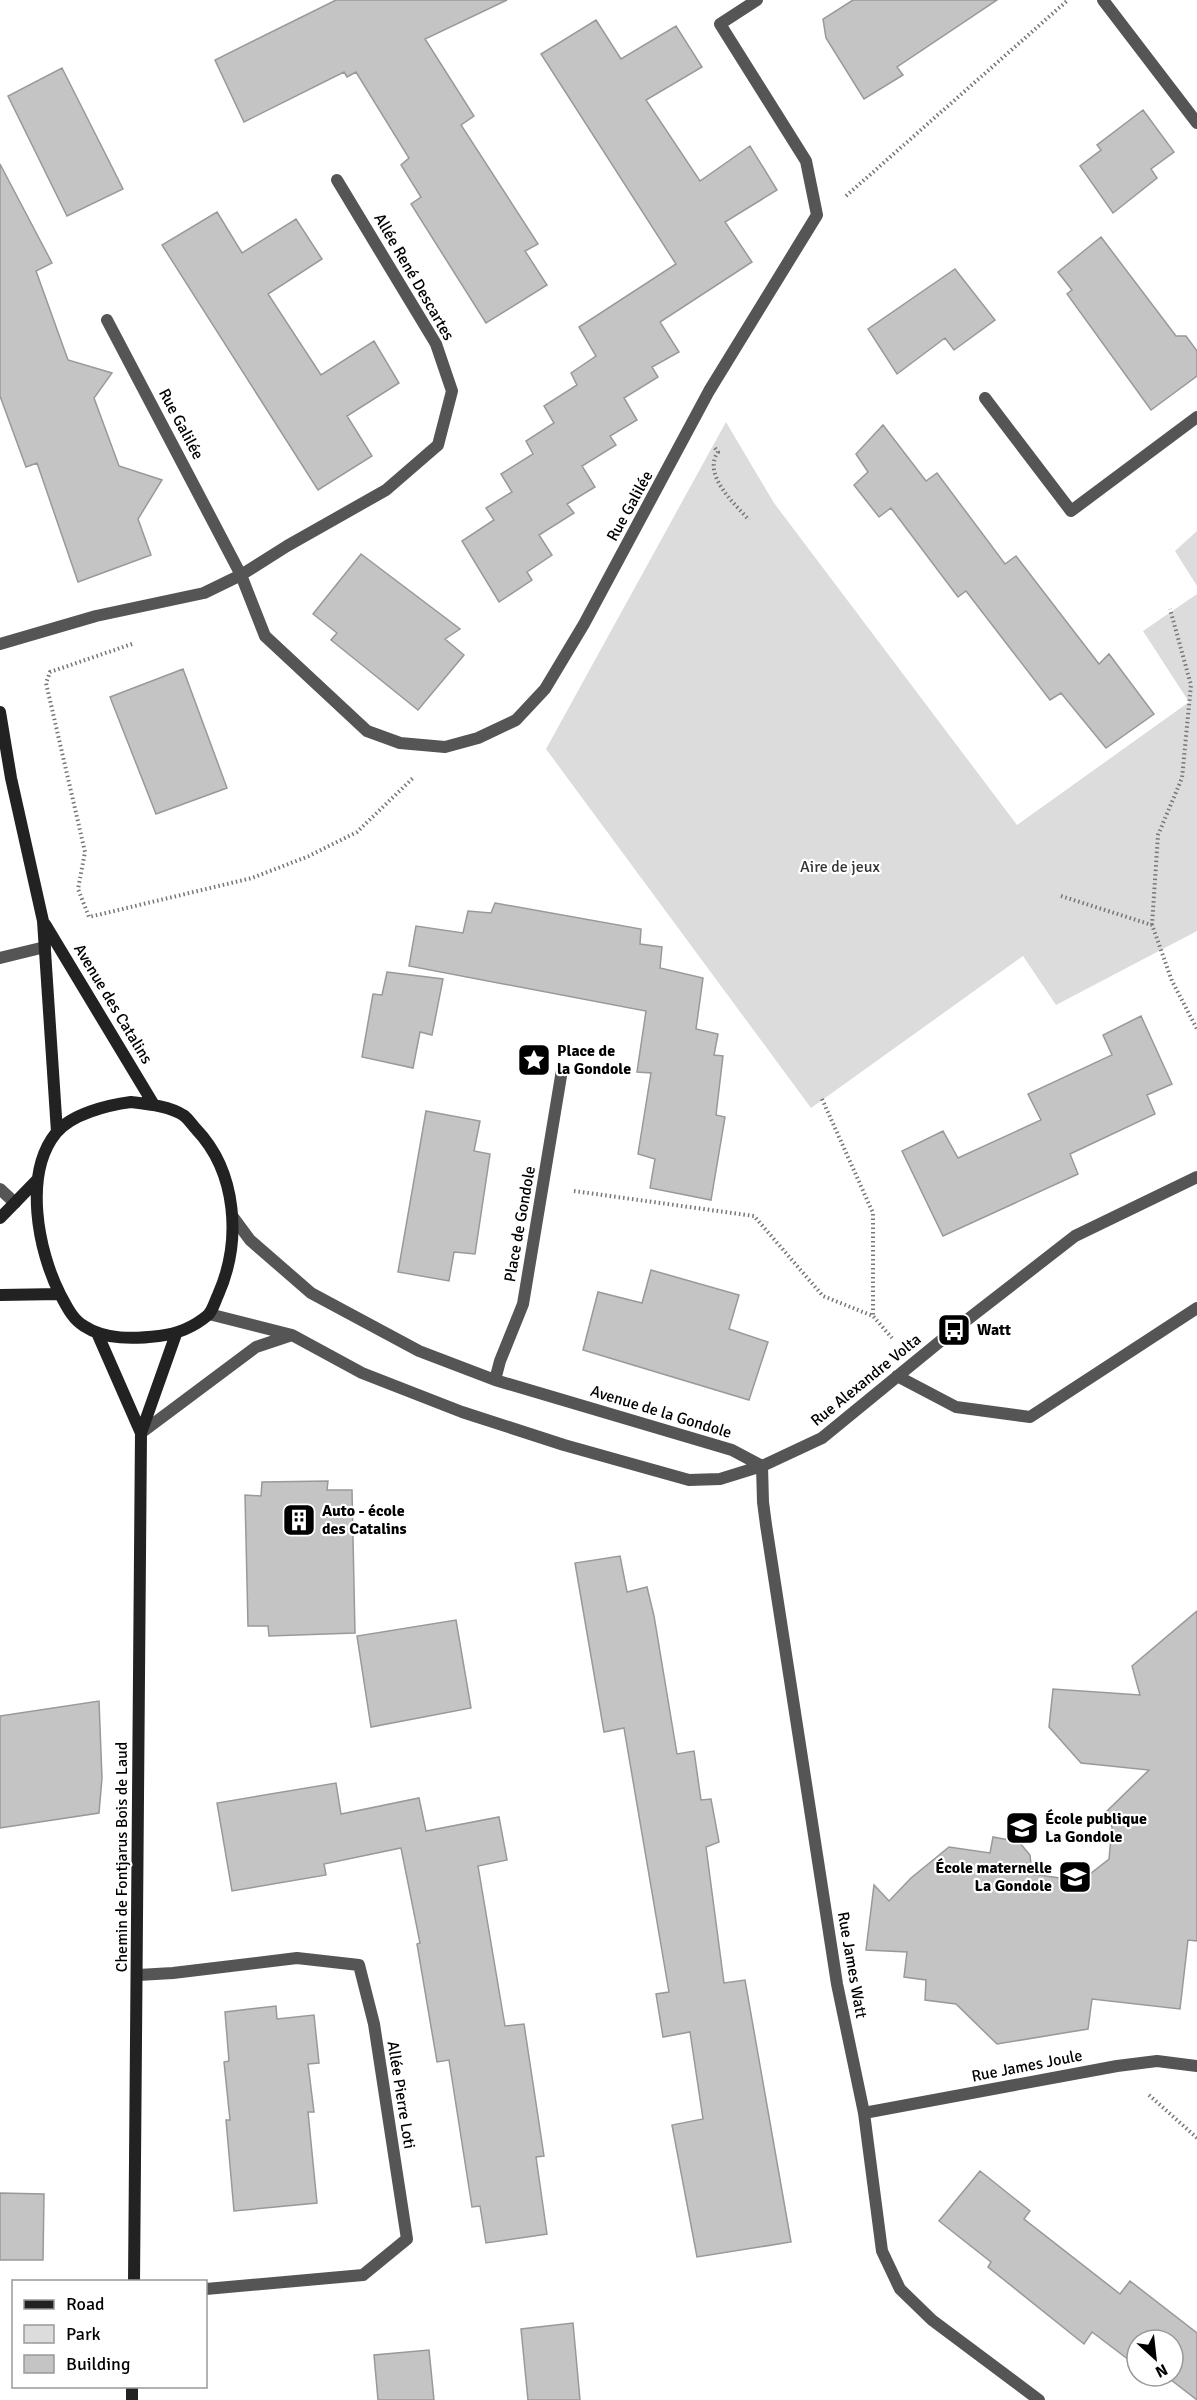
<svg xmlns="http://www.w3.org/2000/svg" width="1197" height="2400" viewBox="0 0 1197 2400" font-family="Signika,sans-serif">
  <rect width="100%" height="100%" fill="#fff"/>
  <!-- green -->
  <path fill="#dcdcdc" d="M726 422 774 503 1017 825 1189 702 1143 631 1197 594V931L1056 1005 1023 956 811 1108 546 749Z
    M1197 531V586L1175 551Z"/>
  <!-- building -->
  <path fill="#c4c4c4" stroke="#999" stroke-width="1.5" d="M336 0H507L425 39 474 116 461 125 538 244 525 251 547 285 486 323 411 204 421 197 401 165 409 158 356 72 347 77 344 72 244 122 215 60Z
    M853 0H997L897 67 903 75 864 99 826 38 823 19Z
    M596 20 621 59 676 26 702 67 646 100 700 181 750 146 777 190 725 222 752 262 660 322 679 352 652 367 658 377 624 398 637 420 610 436 616 445 582 466 595 487 567 504 574 513 539 535 552 555 527 572 532 580 499 602 462 541 494 520 486 508 512 492 501 474 533 454 526 441 554 423 544 406 577 385 571 373 596 356 579 327 676 264 541 54Z
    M62 68 123 189 67 216 8 96Z
    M1143 110 1174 152 1151 169 1157 178 1113 213 1080 166 1101 150 1097 145Z
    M0 164 52 263 36 271 68 360 112 373 94 398 119 466 162 480 138 519 151 555 78 582 37 463 26 467 0 396Z
    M217 212 242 253 296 219 322 259 268 294 321 375 374 341 399 383 347 416 372 456 318 490 162 245Z
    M1101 237 1176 336H1186L1197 351V376L1151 410 1067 294 1072 290 1058 272Z
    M955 269 995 320 954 350 945 338 897 374 868 329Z
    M883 425 926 481 937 473 1005 564 1016 556 1099 664 1109 654 1154 714 1106 748 1061 693 1050 700 966 591 958 597 891 508 879 517 854 485 868 472 856 454Z
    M361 554 460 629 445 639 464 655 418 710 331 640 337 633 313 614Z
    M183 669 227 788 156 814 110 697Z
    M495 903 641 929 640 944 662 947 660 968 703 978 696 1029 718 1034 714 1055 723 1056 716 1115 725 1117 711 1200 650 1188 655 1159 638 1154 651 1073 637 1072 646 1011 409 966 416 926 463 933 468 911 491 913Z
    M387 972 443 979 432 1035 420 1032 413 1068 362 1057 373 994 382 995Z
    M1141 1016 1172 1084 1147 1095 1155 1114 1070 1154 1078 1174 943 1236 902 1151 943 1131 958 1158 1041 1120 1028 1094 1112 1055 1103 1035Z
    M426 1111 480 1121 474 1151 490 1154 475 1254 454 1252 449 1281 398 1272Z
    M651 1270 739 1295 729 1329 768 1342 749 1400 583 1350 598 1292 642 1303Z
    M328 1481 327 1490H352L355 1633 269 1636 268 1626H248L245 1495 261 1496 262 1482Z
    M620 1556 627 1592 647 1587 654 1616 677 1754 694 1751 701 1800 711 1799 719 1842 706 1847 724 1983 745 1980 791 2242 697 2257 672 2125 703 2119 690 2032 663 2037 656 1994 669 1992 624 1728 604 1732 575 1563Z
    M1197 1611V1941L1188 1940 1180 2009 1092 1999 1088 2029 997 2044 956 2004 925 2000 926 1980 904 1977 907 1952 866 1950 874 1885 889 1901 911 1878 949 1847 990 1853 993 1837 1019 1842 1030 1855 1032 1874 1081 1881 1109 1859 1112 1827 1105 1813 1149 1770 1081 1763 1049 1727 1053 1689 1140 1695 1132 1666Z
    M456 1620 471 1708 371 1727 357 1636Z
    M99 1701 102 1778 99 1813 0 1828V1716Z
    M336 1783 341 1814 419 1798 426 1831 499 1817 507 1860 478 1866 505 2026 524 2024 544 2156 536 2157 547 2234 486 2243 480 2206 472 2207 449 2060 437 2062 417 1944 420 1943 401 1848 324 1864 326 1875 232 1891 217 1803Z
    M276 2006 277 2019 314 2015 319 2063 308 2064 314 2112H308L317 2203 234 2211 226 2120H230L224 2062 229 2061 225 2012Z
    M980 2171 1030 2211 1024 2219 1120 2294 1130 2281 1197 2333V2400L1166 2376H1173V2340H1137V2366L1092 2332 1084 2344 988 2267 991 2262 939 2221Z
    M0 2193 44 2194 43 2260H0Z
    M573 2323 580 2400H528L521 2329Z
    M429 2350 434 2400H378L374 2355Z"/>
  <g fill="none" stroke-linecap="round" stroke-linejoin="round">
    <!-- path -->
    <path stroke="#777" stroke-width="4" stroke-dasharray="1.5 3" stroke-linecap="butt" d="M846 196 1068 0
      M715 448 718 452C702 475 735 504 749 520
      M132 644 50 672 46 683 85 852 78 889 89 917 252 878 309 856 357 832 414 777
      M1061 896 1152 925 1172 981 1197 1029
      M1152 925 1158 835 1182 778 1191 685 1170 609
      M822 1099 873 1213V1316
      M574 1191 754 1216 823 1296 873 1316 892 1338
      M1149 2095 1197 2138"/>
    <!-- lane -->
    <path stroke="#555" stroke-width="12" d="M0 958 45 947
      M0 1189 15 1203"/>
    <!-- street -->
    <path stroke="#555" stroke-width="12" d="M1103 0 1197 123
      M107 320 241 575 287 546 386 490 438 445 452 391 436 344 337 180
      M985 398 1071 511 1197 417
      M0 644 96 616 204 593 241 575 265 636 367 731 400 743 445 747 478 738 516 720 545 689 584 624 709 391 817 215 806 161 720 24 757 0
      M233 1217 250 1240 311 1293 419 1351 495 1380 732 1450 762 1466
      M209 1314 292 1335 362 1373 462 1412 564 1445 689 1480 720 1479 762 1466 822 1438 954 1330 1075 1236 1197 1177
      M897 1376 956 1407 1030 1417 1197 1308
      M495 1380 500 1361 523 1304 562 1070
      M141 1433 256 1347 292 1335
      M762 1466 763 1502 766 1525 837 1984 864 2113 882 2251 900 2289 932 2320 1039 2400
      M138 1975 173 1973 297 1958 359 1965 374 2024 407 2239 363 2275 206 2289
      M864 2113 1117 2066 1157 2061 1197 2066"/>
    <!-- secondary -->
    <path stroke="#222" stroke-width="12" d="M0 712 11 778 43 921 57 1132
      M45 924 154 1105
      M131 1102C147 1104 169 1106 183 1115 188 1118 192 1125 196 1129 237 1172 242 1241 218 1295 215 1301 213 1310 208 1315 194 1327 176 1334 159 1336 134 1339 105 1340 84 1326 72 1319 66 1305 60 1294 38 1251 23 1174 56 1133 71 1114 108 1105 131 1102Z
      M0 1218 38 1179
      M0 1295 60 1294
      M98 1335 141 1433
      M134 2282 141 1433 176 1334
      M132 2400V2386"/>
  </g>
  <!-- icons -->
  <defs>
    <symbol id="sight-square" viewBox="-11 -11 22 22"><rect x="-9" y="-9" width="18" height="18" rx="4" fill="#000" stroke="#fff"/><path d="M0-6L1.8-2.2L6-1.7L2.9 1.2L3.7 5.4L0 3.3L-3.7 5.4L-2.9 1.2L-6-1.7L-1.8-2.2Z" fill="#fff"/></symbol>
    <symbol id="bus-square" viewBox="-11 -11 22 22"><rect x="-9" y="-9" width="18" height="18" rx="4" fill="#000" stroke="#fff"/><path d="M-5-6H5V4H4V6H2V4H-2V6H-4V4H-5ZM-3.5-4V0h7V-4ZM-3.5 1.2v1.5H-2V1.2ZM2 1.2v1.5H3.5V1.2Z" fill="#fff"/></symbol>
    <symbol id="building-square" viewBox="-11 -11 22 22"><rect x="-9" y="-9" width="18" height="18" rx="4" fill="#000" stroke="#fff"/><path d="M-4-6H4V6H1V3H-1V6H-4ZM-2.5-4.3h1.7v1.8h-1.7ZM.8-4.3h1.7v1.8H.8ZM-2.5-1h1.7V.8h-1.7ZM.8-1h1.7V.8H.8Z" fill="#fff"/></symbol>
    <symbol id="school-square" viewBox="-11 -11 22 22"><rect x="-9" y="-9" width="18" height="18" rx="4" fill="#000" stroke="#fff"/><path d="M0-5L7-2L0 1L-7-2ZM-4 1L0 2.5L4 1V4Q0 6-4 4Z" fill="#fff"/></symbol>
  </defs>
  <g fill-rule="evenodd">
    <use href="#sight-square" x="515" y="1041" width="38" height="38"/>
    <use href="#bus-square" x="935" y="1311" width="38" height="38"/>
    <use href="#building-square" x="280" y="1501" width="38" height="38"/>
    <use href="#school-square" x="1003" y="1809" width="38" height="38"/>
    <use href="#school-square" x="1056" y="1858" width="38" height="38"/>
  </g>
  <g text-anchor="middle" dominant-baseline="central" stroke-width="4.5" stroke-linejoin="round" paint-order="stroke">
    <!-- street labels -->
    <g font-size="16" fill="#000" stroke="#fff">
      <text transform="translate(414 277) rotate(60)">Allée René Descartes</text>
      <text transform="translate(181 424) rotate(62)">Rue Galilée</text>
      <text transform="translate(630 506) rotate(-61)">Rue Galilée</text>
      <text transform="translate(113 1004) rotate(59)">Avenue des Catalins</text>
      <text transform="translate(520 1224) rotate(-80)">Place de Gondole</text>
      <text transform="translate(866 1380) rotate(-39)">Rue Alexandre Volta</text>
      <text transform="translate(661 1412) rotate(17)">Avenue de la Gondole</text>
      <text transform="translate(122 1857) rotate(-90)">Chemin de Fontjarus Bois de Laud</text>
      <text transform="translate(852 1965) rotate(80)">Rue James Watt</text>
      <text transform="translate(1027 2066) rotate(-11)">Rue James Joule</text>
      <text transform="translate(401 2095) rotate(81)">Allée Pierre Loti</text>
    </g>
    <!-- park labels -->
    <g font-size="16" fill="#333" stroke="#fff">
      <text x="840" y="867">Aire de jeux</text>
    </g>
    <!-- poi labels -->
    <g font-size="16" font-weight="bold" fill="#000" stroke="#fff" text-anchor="start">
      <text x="557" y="1051">Place de<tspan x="557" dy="18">la Gondole</tspan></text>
      <text x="977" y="1330">Watt</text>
      <text x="322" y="1511">Auto - école<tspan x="322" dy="18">des Catalins</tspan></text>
      <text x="1045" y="1819">École publique<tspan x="1045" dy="18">La Gondole</tspan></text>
      <text x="1052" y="1868" text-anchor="end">École maternelle<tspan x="1052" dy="18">La Gondole</tspan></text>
    </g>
  </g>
  <!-- legend -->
  <rect x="12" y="2280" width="195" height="108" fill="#ffffff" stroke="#999999" stroke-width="1.5"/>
  <rect x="24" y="2300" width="30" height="9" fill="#222222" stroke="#999999" stroke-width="1.5"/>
  <text x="66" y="2310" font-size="18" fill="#000000">Road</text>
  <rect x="24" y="2325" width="30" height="18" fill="#dcdcdc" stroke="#999999" stroke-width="1.5"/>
  <text x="66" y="2340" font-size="18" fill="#000000">Park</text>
  <rect x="24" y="2355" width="30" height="18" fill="#c4c4c4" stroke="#999999" stroke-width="1.5"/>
  <text x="66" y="2370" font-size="18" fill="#000000">Building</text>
  <!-- north arrow -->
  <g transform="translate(1155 2358) rotate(153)"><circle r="28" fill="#ffffff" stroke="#999999" stroke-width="1.5"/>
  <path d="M0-4.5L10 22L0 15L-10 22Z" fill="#000000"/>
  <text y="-9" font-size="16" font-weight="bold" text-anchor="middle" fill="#000000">N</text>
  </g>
</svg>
